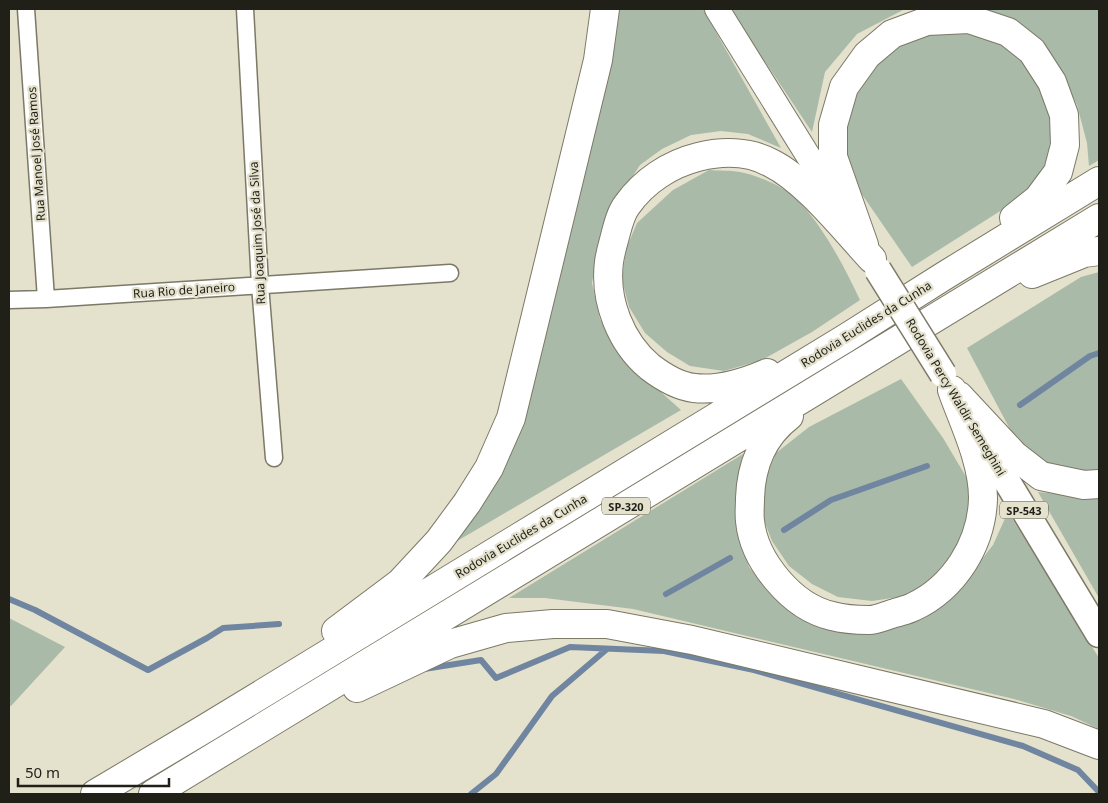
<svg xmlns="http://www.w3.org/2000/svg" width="1108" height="803" viewBox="0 0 1108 803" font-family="'Noto Sans',sans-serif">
  <rect width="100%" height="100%" fill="#e4e1cd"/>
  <!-- green -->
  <path fill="#a9baa9" d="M616 9H703L781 148 748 134 721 131 691 135 662 149 640 165 623 191 602 230 592 283 600 319 618 347 635 369 681 410 452 544 563 255 606 86 613 52Z
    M730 9H912L903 10 857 34 825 72 812 132Z
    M973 9H1099V160L1089 166 1087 143 1077 105 1063 77 1037 38 1002 15Z
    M964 30 991 38 1024 60 1053 111 1048 163 1030 192 912 267 861 193 842 145 851 106 870 68 909 37Z
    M709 170C719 171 730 170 740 172 757 175 785 187 798 200 824 228 844 266 860 300L812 332 762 360 724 371 690 366 667 352 645 333 629 307 622 280 626 249 637 223 673 190Z
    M1099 272V472L1067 471 1037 462 1013 435 967 348 1081 277Z
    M901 379 943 438 968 480 971 519 952 560 931 582 905 596 872 601 838 597 812 584 789 566 772 541 762 515 763 485 776 453 809 427Z
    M743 454 736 491V526L749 567 771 594 796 615 823 624 884 630 915 622 950 600 993 545 1008 512 1099 658V729L1071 716 1014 699 633 609 545 598H509Z
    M1038 492 1099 498V598Z
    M9 618 65 647 11 706 9 705Z"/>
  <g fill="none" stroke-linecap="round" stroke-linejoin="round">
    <!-- stream -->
    <path stroke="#70859f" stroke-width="6" d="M1020 405 1090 356 1099 353
      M784 530 831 500 927 466
      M666 594 730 558
      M9 599 35 610 148 670 207 638 223 628 279 624
      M424 669 481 660 496 678 570 647 664 651 754 670 1023 746 1078 770 1099 792
      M471 794 496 774 552 696 607 649"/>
    <defs>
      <path id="street" d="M26 9 46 299
        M245 9 260 285 274 458
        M9 300 46 299 450 273"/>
      <path id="secondary" d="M717 9 848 220"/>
      <path id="primary" d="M970 420 1099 634"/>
      <path id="highway" d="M864 245 833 157V125L844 87 867 55 892 34 927 21 969 19 1008 32 1032 51 1052 82 1064 115 1065 145 1058 172 1038 199 1014 218
        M1032 274 1084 253 1099 251
        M767 373C746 382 718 391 694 388 677 386 663 377 650 367 621 343 604 301 609 262 610 255 612 247 614 240 617 229 620 214 627 205 644 181 670 164 698 157 722 151 749 151 771 163 807 181 844 229 872 259
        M959 396 1014 455 1041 476 1084 485 1099 484
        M789 416C763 436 751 466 750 498 750 506 749 514 750 521 754 561 792 607 832 616 843 619 858 620 869 620 877 620 887 615 895 613 901 611 907 610 913 607 954 588 982 544 983 498 983 461 964 424 952 390
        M336 631 400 583 439 541 467 503 489 468 511 418 598 60 605 9
        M357 688 450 644 506 628 553 624H607L692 640 1044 724 1099 745
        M95 794 206 728 846 338 944 276 1099 181
        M153 794 1099 218"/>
    </defs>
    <!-- street casing -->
    <use href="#street" stroke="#7c7967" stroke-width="19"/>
    <!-- secondary casing -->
    <use href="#secondary" stroke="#7c7967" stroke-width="26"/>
    <!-- primary casing -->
    <use href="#primary" stroke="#7c7967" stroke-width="29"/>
    <!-- highway casing -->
    <use href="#highway" stroke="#7c7967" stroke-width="30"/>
    <!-- street -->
    <use href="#street" stroke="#fff" stroke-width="16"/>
    <!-- secondary -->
    <use href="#secondary" stroke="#fff" stroke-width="24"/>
    <!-- primary -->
    <use href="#primary" stroke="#fff" stroke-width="26"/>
    <!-- highway -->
    <use href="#highway" stroke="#fff" stroke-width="28"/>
    <defs>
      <path id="primary-bridge" d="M878 270 943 374"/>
    </defs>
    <!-- primary-bridge casing -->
    <use href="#primary-bridge" stroke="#7c7967" stroke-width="29" stroke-linecap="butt"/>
    <!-- primary-bridge -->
    <use href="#primary-bridge" stroke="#fff" stroke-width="26"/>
  </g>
  <g text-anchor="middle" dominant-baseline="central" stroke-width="4.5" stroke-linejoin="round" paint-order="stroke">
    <!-- shield labels -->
    <g fill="#e4e1cd" stroke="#5b594e" stroke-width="1">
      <rect x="602" y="497.5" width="48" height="17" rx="4"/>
      <rect x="1000" y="501.5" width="48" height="17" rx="4"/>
    </g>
    <g font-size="11" font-weight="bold" fill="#201f18">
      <text x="626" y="506">SP-320</text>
      <text x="1024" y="510">SP-543</text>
    </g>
    <!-- street labels -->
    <g font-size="12" fill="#201f18" stroke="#e4e1cd">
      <text transform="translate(36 154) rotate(-94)">Rua Manoel José Ramos</text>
      <text transform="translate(257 233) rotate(-93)">Rua Joaquim José da Silva</text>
      <text transform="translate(184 290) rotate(-4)">Rua Rio de Janeiro</text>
      <text transform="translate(866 324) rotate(-32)">Rodovia Euclides da Cunha</text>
      <text transform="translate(956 397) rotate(59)">Rodovia Percy Waldir Semeghini</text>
      <text transform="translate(521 536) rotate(-31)">Rodovia Euclides da Cunha</text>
    </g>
  </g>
  <!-- border -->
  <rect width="1108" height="803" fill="none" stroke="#201f18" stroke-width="20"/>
  <!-- scale -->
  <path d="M18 778v8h151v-8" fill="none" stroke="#201f18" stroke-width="2.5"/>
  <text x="25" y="778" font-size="15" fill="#201f18" stroke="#e4e1cd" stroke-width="4" paint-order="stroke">50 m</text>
</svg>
